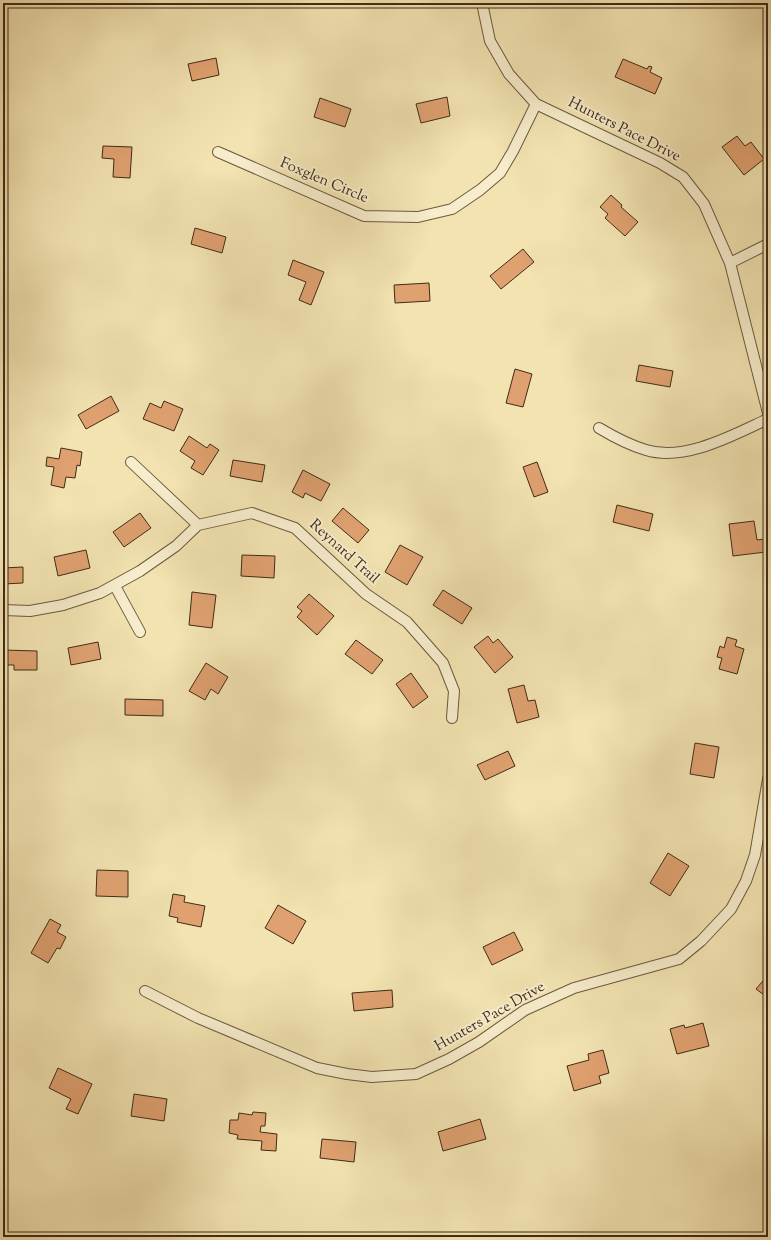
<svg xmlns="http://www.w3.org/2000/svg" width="771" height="1240" viewBox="0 0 771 1240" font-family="'Sorts Mill Goudy',serif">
  <rect width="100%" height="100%" fill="#f2e3b1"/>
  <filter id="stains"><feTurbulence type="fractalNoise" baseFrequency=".005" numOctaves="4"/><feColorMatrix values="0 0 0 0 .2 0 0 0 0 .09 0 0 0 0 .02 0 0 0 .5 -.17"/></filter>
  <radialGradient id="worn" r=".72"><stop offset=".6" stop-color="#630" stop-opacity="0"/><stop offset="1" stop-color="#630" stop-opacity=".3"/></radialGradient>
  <!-- building -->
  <path fill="#e0a170" stroke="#3f2b18" d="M558 3H576V7H558Z
    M216 58 219 75 192 81 188 64Z
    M623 59 647 69 649 66 652 67 650 72 662 78 655 94 615 77Z
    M447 97 450 116 421 123 416 104Z
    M320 98 351 109 345 127 314 117Z
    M737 136 745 146 751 142 764 159 744 175 722 147Z
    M103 146 132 147 130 178 113 177 114 159 102 158Z
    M611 195 622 205 621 207 638 222 625 236 605 218 608 214 600 207Z
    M195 228 226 237 222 253 191 244Z
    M523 249 534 262 501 289 490 276Z
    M293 260 324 272 311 305 299 300 306 282 288 275Z
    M429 283 430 301 395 303 394 285Z
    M639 365 673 371 670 387 636 381Z
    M515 369 532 374 523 407 506 403Z
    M111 396 119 411 86 429 78 415Z
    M164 401 183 409 174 431 143 419 150 403 161 408Z
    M189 436 207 448 210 444 219 450 203 475 191 468 195 461 180 451Z
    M61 448 82 452 80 466 77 465 75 478 66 477 64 488 51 485 54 467 46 466 47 457 59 459Z
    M233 460 265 465 262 482 230 476Z
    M537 462 548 492 534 497 523 467Z
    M303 470 330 484 321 501 305 493 303 498 292 492Z
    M617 505 653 514 649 531 613 522Z
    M343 508 369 530 358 543 332 521Z
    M140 513 151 528 124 547 113 532Z
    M754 521 757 540 765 539 766 552 733 556 729 524Z
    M400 545 423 557 407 585 385 572Z
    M86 550 90 568 58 576 54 557Z
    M242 555 275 556 274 578 241 576Z
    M23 567V583L3 584V568Z
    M443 590 472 608 462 624 433 605Z
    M192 592 216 595 212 628 189 625Z
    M309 594 334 616 317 635 297 617 302 611 297 607Z
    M488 636 493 643 498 639 513 657 495 673 474 647Z
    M727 637 737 640 735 646 744 649 737 674 719 669 722 658 717 657 720 646 724 648Z
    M356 640 383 660 372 674 345 654Z
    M98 642 101 659 71 665 68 648Z
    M3 650 37 651V670H14V665H3Z
    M206 663 228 677 218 694 211 689 205 700 189 691Z
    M411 673 428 697 413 708 396 684Z
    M524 685 528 701 535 700 539 717 517 723 508 689Z
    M125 699 163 700V716L125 715Z
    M695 743 719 747 714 778 690 774Z
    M508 751 515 766 485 780 477 765Z
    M668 853 689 866 670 896 650 883Z
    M97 870 128 871V897L96 896Z
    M173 894 185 896 184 902 205 906 201 927 177 922 178 918 169 916Z
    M278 905 306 921 293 944 265 928Z
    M50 919 61 925 57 932 66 937 60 949 57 948 48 963 31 953Z
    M514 932 523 950 492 965 483 947Z
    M768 975V998L756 989Z
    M392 990 393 1007 354 1011 352 993Z
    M703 1023 709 1046 677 1054 670 1029 684 1025 685 1028Z
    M603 1050 609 1073 599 1076 601 1083 574 1091 567 1066 589 1060 588 1054Z
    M58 1068 92 1084 78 1114 66 1109 71 1099 49 1088Z
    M134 1094 167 1099 164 1121 131 1116Z
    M253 1112 266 1113 265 1126H261L260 1132 277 1134 276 1151 261 1150 262 1141 237 1139 238 1135 229 1133 230 1120H238L239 1113 252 1115Z
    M480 1119 486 1139 443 1151 438 1132Z
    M322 1139 356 1142 354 1162 320 1158Z"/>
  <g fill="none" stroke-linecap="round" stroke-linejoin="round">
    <defs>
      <path id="street" d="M482 3 490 41 509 74 536 104 660 163 683 177 704 204 730 263 768 413
        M218 152 364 216 418 217 452 209 480 190 500 173 513 151 536 104
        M730 263 768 244
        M599 428C614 437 629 445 646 450 685 462 733 435 768 419
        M131 462 198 525
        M115 586 140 632
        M3 610 30 611 63 605 100 593 140 571 176 546 198 525 252 513 295 528 366 594 407 622 443 663 454 691 452 718
        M145 991 198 1018 317 1068 347 1074 372 1077 416 1074 449 1059 479 1042 525 1010 574 988 679 959 701 941 731 909 746 881 755 855 768 779"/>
    </defs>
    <!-- street casing -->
    <use href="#street" stroke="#6c593e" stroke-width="12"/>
    <!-- street -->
    <use href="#street" stroke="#f7edcc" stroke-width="10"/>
  </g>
  <g text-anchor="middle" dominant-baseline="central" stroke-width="4" stroke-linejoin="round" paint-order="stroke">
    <!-- street labels -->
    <g font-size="15" fill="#3f2b18" stroke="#f7edcc">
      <text transform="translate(624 130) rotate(27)">Hunters Pace Drive</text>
      <text transform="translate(324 181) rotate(23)">Foxglen Circle</text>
      <text transform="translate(344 552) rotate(42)">Reynard Trail</text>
      <text transform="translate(490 1017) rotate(-30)">Hunters Pace Drive</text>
    </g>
  </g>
  <!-- margin -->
  <rect width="771" height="1240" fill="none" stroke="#f2e3b1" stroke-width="16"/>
  <rect x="4" y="4" width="763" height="1232" fill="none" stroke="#3f2b18" stroke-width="2"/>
  <rect x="8" y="8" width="755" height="1224" fill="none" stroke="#3f2b18"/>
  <rect width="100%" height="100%" filter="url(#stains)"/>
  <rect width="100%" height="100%" fill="url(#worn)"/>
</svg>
